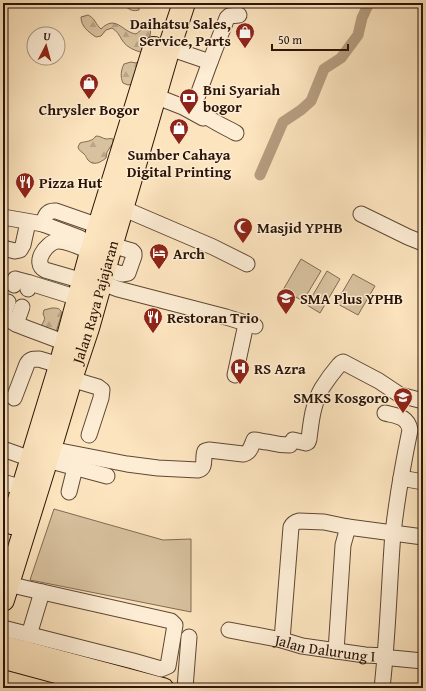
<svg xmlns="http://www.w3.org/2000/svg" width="426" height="691" viewBox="0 0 426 691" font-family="'Gentium Book Plus',serif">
  <defs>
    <pattern id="forest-firs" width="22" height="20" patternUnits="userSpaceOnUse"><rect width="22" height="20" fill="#d8c19f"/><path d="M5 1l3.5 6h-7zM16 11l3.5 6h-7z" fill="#baa587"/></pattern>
  </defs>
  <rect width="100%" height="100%" fill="#fce4be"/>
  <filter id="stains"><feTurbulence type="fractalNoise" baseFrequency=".005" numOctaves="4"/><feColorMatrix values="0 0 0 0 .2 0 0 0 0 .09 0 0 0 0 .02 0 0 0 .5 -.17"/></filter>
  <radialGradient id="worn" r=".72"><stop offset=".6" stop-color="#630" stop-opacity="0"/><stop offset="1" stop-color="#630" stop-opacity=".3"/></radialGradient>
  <!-- grass -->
  <path fill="#d8c19f" stroke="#826a52" d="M301 259 321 271 303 301 283 290Z
    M327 271 340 279 320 313 307 305Z
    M353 274 375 286 358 315 336 303Z
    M54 509 163 540 191 539V612L30 580Z"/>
  <!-- forest -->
  <path fill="url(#forest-firs)" stroke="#826a52" d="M118 3H140L139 5V10C129 13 127 5 118 3Z
    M88 15C96 19 95 24 101 29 116 14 122 32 136 34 140 31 145 26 150 28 152 36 147 45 144 53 136 51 127 48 122 40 119 35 118 32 112 28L106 30 101 36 96 37C88 32 81 26 81 17Z
    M139 61 132 84 128 85 123 83C120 77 121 70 124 64L131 62 136 63Z
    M96 136C100 136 102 138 106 139 108 139 110 138 113 139V143L107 152 106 158C100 163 93 166 88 160 85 156 87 157 84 154 81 151 79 151 78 147L80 143C86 141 92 142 96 136Z
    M52 308C57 308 60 308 62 313L56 332 41 328C42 321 47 321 43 314L44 310Z"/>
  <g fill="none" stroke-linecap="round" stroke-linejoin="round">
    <!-- canal -->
    <path stroke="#b59d7f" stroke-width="11" d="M260 175 283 122 301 110 311 101 324 69 341 58 358 35 362 18 369 3"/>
    <defs>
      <g id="minor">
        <path d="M169 48 210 62 227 18 229 16 239 15"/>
        <path d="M210 62 195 103C196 106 195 106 197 109 203 117 227 128 236 133"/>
        <path d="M155 96 183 107 203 118"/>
        <path d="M122 208 213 247 247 264"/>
        <path d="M361 214 408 237 423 243"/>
        <path d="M3 217 43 224 80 238"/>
        <path d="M43 224C45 217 46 210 56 211L99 226"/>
        <path d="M3 248 15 251 20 250 23 245 28 222"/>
        <path d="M104 269 122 274 128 273 134 256V253L132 251 111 245"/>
        <path d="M83 281 45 270C32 263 46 243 57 241 67 240 82 248 91 252"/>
        <path d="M100 282 118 289 226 317 255 326"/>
        <path d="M14 285 15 279 30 283"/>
        <path d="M28 289 30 283 78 298"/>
        <path d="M8 302 3 316 16 324"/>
        <path d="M22 307 16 324 26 328 66 343"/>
        <path d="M235 375 246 324"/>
        <path d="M71 379 98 387 102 390 101 398 89 435"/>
        <path d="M14 398 27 364C30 359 33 359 39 359L69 368"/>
        <path d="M3 449 31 459"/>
        <path d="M50 449 127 464 158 468 198 470C207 468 202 457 205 451L209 450 243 454C250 453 251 447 254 440 259 440 262 442 267 442 275 444 282 445 290 445L293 440 306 443 308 442 309 439C311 422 313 403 322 388 327 380 333 372 339 365L341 363 343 362 379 381 400 395 423 401"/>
        <path d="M47 460 107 476"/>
        <path d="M401 478 423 482"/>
        <path d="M3 482 22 488"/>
        <path d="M69 492 75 468"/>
        <path d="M3 628 133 661 161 669 168 666 175 625 171 621 29 589 8 584"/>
        <path id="s1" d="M229 630 282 640 302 646 365 655 386 656 392 658 423 661"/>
        <path d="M29 635 42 592"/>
        <path d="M282 640 291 527C293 523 295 522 299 521L324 522 348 527"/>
        <path d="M336 651 343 545 348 527 423 537"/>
        <path d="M185 688 189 637"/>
        <path d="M382 688C388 636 389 584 393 533 397 498 403 464 410 430 408 416 396 416 385 413"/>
      </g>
      <path id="major" d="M3 645 164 688
        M3 659 110 688"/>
      <g id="highway">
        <path d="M12 523 60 366 91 252 154 48"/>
        <path id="s2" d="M3 600 50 449 71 379 88 328 108 257 169 48 184 3"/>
      </g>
    </defs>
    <!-- minor casing -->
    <use href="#minor" stroke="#5f4834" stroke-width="17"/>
    <!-- major casing -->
    <use href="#major" stroke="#2b1406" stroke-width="21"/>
    <!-- highway casing -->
    <use href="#highway" stroke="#2b1406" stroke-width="24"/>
    <!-- minor -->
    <use href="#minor" stroke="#fdedd5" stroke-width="15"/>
    <!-- major -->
    <use href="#major" stroke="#fce4be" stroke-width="19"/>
    <!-- highway -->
    <use href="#highway" stroke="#fce4be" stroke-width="22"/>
  </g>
  <!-- icons -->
  <defs>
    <symbol id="shop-pin" viewBox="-11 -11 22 30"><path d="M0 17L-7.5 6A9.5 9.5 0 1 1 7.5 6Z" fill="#8f2418" stroke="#fdedd5"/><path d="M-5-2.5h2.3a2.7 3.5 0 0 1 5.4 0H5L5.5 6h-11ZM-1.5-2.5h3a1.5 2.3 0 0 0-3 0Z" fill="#fff"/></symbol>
    <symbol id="bank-pin" viewBox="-11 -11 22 30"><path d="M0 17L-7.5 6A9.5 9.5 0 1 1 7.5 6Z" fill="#8f2418" stroke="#fdedd5"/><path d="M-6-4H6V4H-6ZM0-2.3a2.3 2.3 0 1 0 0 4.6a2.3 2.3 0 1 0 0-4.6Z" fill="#fff"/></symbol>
    <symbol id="restaurant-pin" viewBox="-11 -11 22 30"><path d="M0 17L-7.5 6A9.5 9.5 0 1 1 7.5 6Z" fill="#8f2418" stroke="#fdedd5"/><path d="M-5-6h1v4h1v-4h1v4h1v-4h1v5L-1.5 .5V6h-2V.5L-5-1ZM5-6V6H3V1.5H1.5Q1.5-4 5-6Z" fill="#fff"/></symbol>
    <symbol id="mosque-pin" viewBox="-11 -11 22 30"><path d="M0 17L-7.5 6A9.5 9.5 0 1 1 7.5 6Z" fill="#8f2418" stroke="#fdedd5"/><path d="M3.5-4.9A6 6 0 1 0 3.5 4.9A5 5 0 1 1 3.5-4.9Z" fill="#fff"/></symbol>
    <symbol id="hotel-pin" viewBox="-11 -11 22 30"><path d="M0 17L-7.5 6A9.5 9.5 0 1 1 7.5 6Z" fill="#8f2418" stroke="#fdedd5"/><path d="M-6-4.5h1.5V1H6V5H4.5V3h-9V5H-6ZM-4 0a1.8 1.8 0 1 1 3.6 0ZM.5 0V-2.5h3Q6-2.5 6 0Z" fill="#fff"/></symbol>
    <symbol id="school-pin" viewBox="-11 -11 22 30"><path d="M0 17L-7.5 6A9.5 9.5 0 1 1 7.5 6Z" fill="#8f2418" stroke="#fdedd5"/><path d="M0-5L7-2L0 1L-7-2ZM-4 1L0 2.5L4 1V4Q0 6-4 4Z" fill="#fff"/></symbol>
    <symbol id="hospital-pin" viewBox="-11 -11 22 30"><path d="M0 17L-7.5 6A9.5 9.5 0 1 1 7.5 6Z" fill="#8f2418" stroke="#fdedd5"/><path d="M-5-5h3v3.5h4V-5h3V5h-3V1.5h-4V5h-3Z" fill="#fff"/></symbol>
  </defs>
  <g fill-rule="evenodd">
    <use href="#shop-pin" x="234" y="21" width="22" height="30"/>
    <use href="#shop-pin" x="78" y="72" width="22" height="30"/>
    <use href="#bank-pin" x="178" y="87" width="22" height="30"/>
    <use href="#shop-pin" x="168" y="117" width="22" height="30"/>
    <use href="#restaurant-pin" x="14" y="171" width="22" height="30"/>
    <use href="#mosque-pin" x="232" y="216" width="22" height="30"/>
    <use href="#hotel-pin" x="148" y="242" width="22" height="30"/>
    <use href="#school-pin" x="275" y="287" width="22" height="30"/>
    <use href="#restaurant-pin" x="142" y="306" width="22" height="30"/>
    <use href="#hospital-pin" x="229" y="357" width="22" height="30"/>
    <use href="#school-pin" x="392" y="386" width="22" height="30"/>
  </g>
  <g text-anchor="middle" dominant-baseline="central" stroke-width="3" stroke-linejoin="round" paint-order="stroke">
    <!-- poi labels -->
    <g font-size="15" font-weight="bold" fill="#2b1406" stroke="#fdedd5" text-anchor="start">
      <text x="231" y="23" text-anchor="end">Daihatsu Sales,<tspan x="231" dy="17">Service, Parts</tspan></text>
      <text x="203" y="89">Bni Syariah<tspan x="203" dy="17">bogor</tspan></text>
      <text x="89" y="109" text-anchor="middle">Chrysler Bogor</text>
      <text x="179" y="154" text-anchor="middle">Sumber Cahaya<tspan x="179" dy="17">Digital Printing</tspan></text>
      <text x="39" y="182">Pizza Hut</text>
      <text x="257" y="227">Masjid YPHB</text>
      <text x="173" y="253">Arch</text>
      <text x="300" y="298">SMA Plus YPHB</text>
      <text x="167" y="317">Restoran Trio</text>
      <text x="254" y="368">RS Azra</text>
      <text x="389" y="397" text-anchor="end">SMKS Kosgoro</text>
    </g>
    <!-- street labels -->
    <g font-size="15" fill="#2b1406" stroke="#fdedd5">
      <text stroke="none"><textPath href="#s2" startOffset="312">Jalan Raya Pajajaran</textPath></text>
      <text stroke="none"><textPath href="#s1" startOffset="98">Jalan Dalurung I</textPath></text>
    </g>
  </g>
  <!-- margin -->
  <rect width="426" height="691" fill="none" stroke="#fce4be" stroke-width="16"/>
  <rect x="4" y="4" width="418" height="683" fill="none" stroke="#2b1406" stroke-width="2"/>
  <rect x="8" y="8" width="410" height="675" fill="none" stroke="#2b1406"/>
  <!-- north arrow -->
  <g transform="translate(46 46) rotate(6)"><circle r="19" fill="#fdedd5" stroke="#a99682"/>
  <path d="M0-3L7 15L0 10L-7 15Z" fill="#8f2418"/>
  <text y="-6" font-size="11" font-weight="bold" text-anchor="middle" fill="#2b1406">U</text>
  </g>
  <!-- scale -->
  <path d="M272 44v6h76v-6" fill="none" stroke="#2b1406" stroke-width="2"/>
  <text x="278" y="44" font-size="12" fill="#2b1406" stroke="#fdedd5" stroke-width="3" paint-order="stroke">50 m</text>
  <rect width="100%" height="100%" filter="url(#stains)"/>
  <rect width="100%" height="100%" fill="url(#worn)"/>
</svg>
